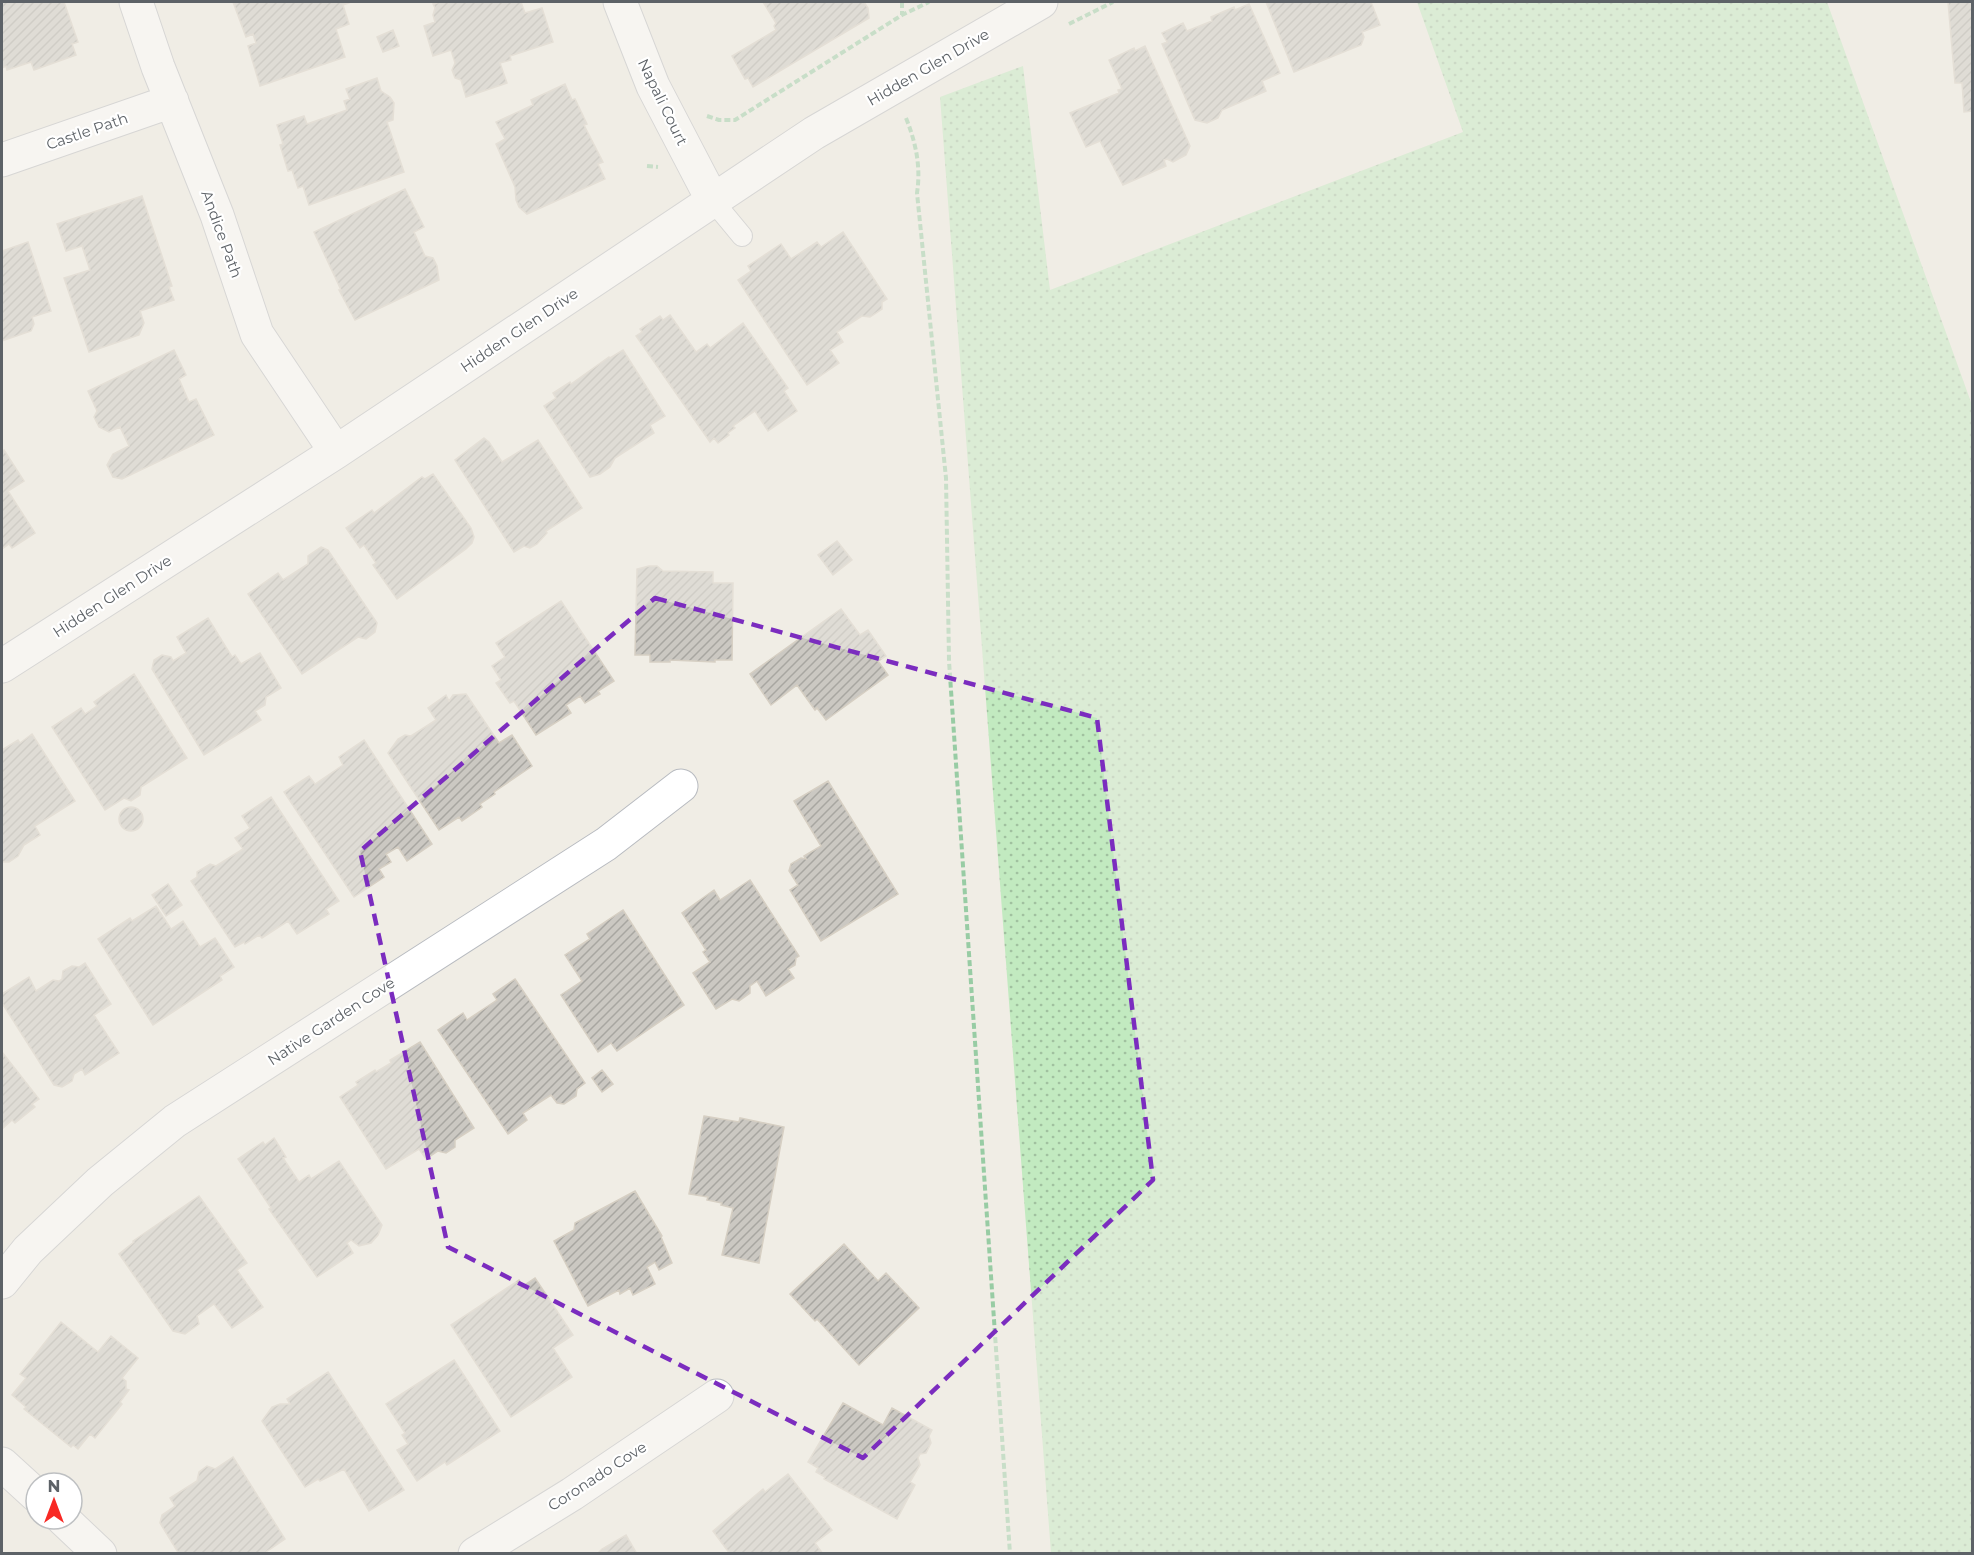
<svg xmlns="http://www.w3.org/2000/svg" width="1974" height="1555" viewBox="0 0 1974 1555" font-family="Montserrat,sans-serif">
  <defs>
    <pattern id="grass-dots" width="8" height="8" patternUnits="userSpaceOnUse" patternTransform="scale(1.5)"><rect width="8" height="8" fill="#c2eac0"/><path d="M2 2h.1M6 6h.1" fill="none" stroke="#a1c1a0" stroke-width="1.8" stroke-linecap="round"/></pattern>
    <pattern id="building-hatch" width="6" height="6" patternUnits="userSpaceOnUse" patternTransform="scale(1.5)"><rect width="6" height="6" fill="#cbc8c2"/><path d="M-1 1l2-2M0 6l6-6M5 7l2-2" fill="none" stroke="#a8a6a1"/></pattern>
  </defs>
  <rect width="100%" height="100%" fill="#f0ede5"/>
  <!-- grass -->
  <path fill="url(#grass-dots)" d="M1417 2H1827L1972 405V1553H1051L940 97 1023 66 1050 290 1463 132Z"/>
  <!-- building -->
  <path fill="url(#building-hatch)" stroke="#d6cfc3" stroke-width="1.5" d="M2 2H64L78 42 72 44 76 55 34 70 31 62 7 70 6 66 2 68Z
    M233 2H348L349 3 343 5 349 24 336 29 345 57 260 86 248 46 256 43 253 34 246 37Z
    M440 2H521L525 13 542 8 553 42 510 56 511 60 500 63 507 83 466 97 461 80 455 78 452 70 455 63 451 50 433 56 424 26 435 22 433 15 435 8 433 4Z
    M763 2H864L868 8 869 18 753 87 748 78 745 79 732 56 776 30 774 26 776 23Z
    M1266 2H1371L1380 25 1362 32 1364 37 1361 45 1294 72Z
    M1948 2H1972V111L1964 112 1962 83H1955Z
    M1249 4 1280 73 1262 81 1266 91 1222 110 1218 118 1207 123 1195 120 1162 44 1167 42 1162 33 1183 23 1187 31 1212 21 1211 17 1234 7 1235 10Z
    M393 30 399 46 383 52 377 37Z
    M1145 46 1190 146 1186 155 1173 162 1167 159 1164 160 1166 166 1123 185 1100 141 1086 147 1070 113 1119 93 1118 90 1122 89 1109 60 1134 48 1135 51Z
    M377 78 381 91 390 97 394 103 393 120 387 122 404 172 309 205 303 186 298 188 292 170 288 171 280 145 283 144 277 125 304 116 307 124 347 110 344 101 350 99 346 89Z
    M565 84 572 100 575 99 587 124 584 125 603 162 598 164 605 179 527 214 519 207 516 200 515 187 496 144 505 139 496 122 533 105 531 100Z
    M405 189 424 227 414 232 425 256 433 258 437 266 439 280 355 320 339 290H341L314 232Z
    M142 196 172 286 169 287 174 300 140 311 144 323 139 335 89 352 64 278 90 270 82 246 66 251 57 224Z
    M843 232 887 299 882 302V309L870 317 862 316 837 332 843 342 830 350 839 363 807 385 738 280 751 271 748 266 781 244 791 259 817 242 821 247Z
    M28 242 51 311 32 317 34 324 31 331 2 341V251Z
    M670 315 696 352 707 344 710 348 743 323 788 388 784 391 797 411 768 431 755 411 733 426 735 428 728 433 729 435 718 443 714 438 710 442 636 336 642 332 640 329 660 316 663 320Z
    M174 350 186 375 179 379 189 402 196 399 214 435 122 479 113 477 107 465 113 454 129 446 120 427 109 432 99 427 94 417 97 411 88 391Z
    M623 350 665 416 650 425 654 433 615 458 610 467 600 474 590 477 544 406 556 398 553 393 570 382 571 384 609 357 610 358Z
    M484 438 489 442 502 462 538 440 582 508 546 531 547 533 537 544 530 548 524 546 514 552 455 460Z
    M4 450 24 481 8 491 35 533 12 548 9 544 2 549V451Z
    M433 474 471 528 474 537 472 543 466 549 397 599 373 565 376 563 364 545 360 548 346 528 372 510 374 513 422 477 425 479Z
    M837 541 852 560 833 575 818 555Z
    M321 547 328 550 377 623 375 632 366 639 358 637 302 674 248 594 278 573 283 580 308 564V556Z
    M649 566H657L663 571 713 572V583H733L732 660H715V662L670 660V662H650V655H635L637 569Z
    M561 601 614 681 598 691 600 694 585 703 580 696 566 705 571 713 536 735 514 701 510 703 496 683 501 680 492 666 505 657 496 643Z
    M841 609 860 635 868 630 886 656 878 661 888 675 826 720 817 708 815 710 797 685 771 705 750 674Z
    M208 618 232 657 235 655 241 664 260 653 281 688 266 697 265 705 255 711 261 720 204 755 152 669 154 660 162 655 171 657 173 661 186 653 177 637Z
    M134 674 187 758 141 787 140 795 131 801 124 798 105 810 52 727 81 708 85 714 97 706 94 702Z
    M466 694 499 743 512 735 532 766 494 792 495 794 480 804 482 807 462 821 459 817 439 830 388 753 398 739 405 735 411 736 436 720 428 708 446 695 449 701 453 695Z
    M32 734 75 801 35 826 40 835 24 845 18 856 9 862H2V750L18 740 20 743Z
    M364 740 432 844 407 861 398 847 386 854 391 862 379 869 384 877 354 897 284 792 309 776 315 784 343 765 339 757Z
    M828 781 898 894 821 941 790 890 798 885 789 871 791 864 801 858 806 859 804 856 821 846 794 801Z
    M271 797 339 901 326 909 329 914 297 934 288 921 262 938 259 935 245 944 244 942 235 947 191 881 197 877V872L210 864 216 866 243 849 235 838 250 828 242 816Z
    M119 819a12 12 0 1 1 24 0a12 12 0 1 1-24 0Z
    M750 880 799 956 796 958 795 965 788 969 794 978 766 996 757 981 750 986V993L739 1001 732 999 716 1009 693 973 710 962 703 952 706 950 682 913 714 890 720 900Z
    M168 884 182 905 166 916 152 895Z
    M156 906 171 929 183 921 200 947 215 938 234 967 220 976 222 980 153 1025 98 939 130 918 132 921Z
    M623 910 684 1005 617 1051 611 1043 598 1052 561 995 582 981 565 955 590 939 587 934Z
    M85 963 111 1004 94 1015 119 1053 85 1075 82 1069 74 1074 72 1081 62 1087 54 1085 2 1003V994L29 977 36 991 53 980 59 981 62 979 63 971 72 966 79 967Z
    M515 979 585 1083 577 1089 576 1096 564 1104 557 1103 551 1095 523 1113 527 1120 508 1134 438 1030 463 1013 467 1020 497 1000 493 994Z
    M420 1042 474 1128 455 1140V1147L446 1153 438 1151 426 1159 419 1149 386 1169 340 1097 358 1085 356 1082 375 1070 376 1072 391 1063 390 1060Z
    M2 1052 39 1099 32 1104 35 1107 15 1123 12 1120 2 1129Z
    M602 1070 613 1084 602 1092 592 1078Z
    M704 1116 739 1122 740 1118 784 1127 759 1263 722 1255 733 1208 721 1205 722 1203 707 1200 708 1197 689 1194Z
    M274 1138 286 1157 283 1158 299 1182 309 1175 311 1179 339 1161 382 1225 378 1235 371 1243 359 1246 351 1240 347 1243 353 1253 317 1277 269 1209 271 1208 238 1159 263 1142 265 1145Z
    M635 1191 662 1236 661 1237 672 1263 659 1270 655 1262 647 1267 655 1284 633 1295 630 1288 620 1294 619 1290 588 1306 554 1241 574 1230 575 1223Z
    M199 1196 247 1263 237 1270 263 1307 232 1328 214 1304 197 1316 199 1324 185 1334 173 1331 119 1254 134 1242 133 1241Z
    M844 1244 878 1281 886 1273 919 1308 859 1365 817 1319 815 1321 790 1294Z
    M535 1278 573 1335 553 1348 572 1377 511 1417 451 1325 519 1280 523 1286Z
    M61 1322 98 1352 111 1336 138 1358 122 1378 126 1381V1389L129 1390 120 1402 122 1404 95 1438 90 1434 78 1449 73 1445 71 1447 24 1409 26 1407 12 1395 26 1378 20 1374Z
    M454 1360 500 1431 447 1465 445 1462 417 1481 397 1450 408 1444 402 1435 405 1433 386 1404Z
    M328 1372 404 1490 369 1511 344 1469 320 1481 318 1479 305 1487 262 1421 272 1407 280 1404H290L287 1399Z
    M843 1403 883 1425 892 1408 932 1430 929 1436 931 1443 926 1453 920 1454 918 1458 920 1465 910 1482 915 1485 897 1519 824 1479 825 1477 816 1472 818 1468 808 1462Z
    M233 1457 285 1539 263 1554H179L160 1523 162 1515 175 1506 170 1498 197 1481 199 1472 207 1466 215 1469Z
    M788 1474 832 1530 815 1543 823 1554H730L713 1531 763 1489 765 1492Z
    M626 1535 637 1554H597L602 1549Z"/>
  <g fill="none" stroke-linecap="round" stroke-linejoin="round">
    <defs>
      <path id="service" d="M713 201 742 236"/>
      <path id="minor" d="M136 2 158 67 217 215 257 334 336 452
        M620 2 653 86 713 201
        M2 160 172 101
        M2 666 336 452 814 133 1041 2
        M2 1282 28 1250 100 1182 175 1121 606 844 681 786
        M2 1464 36 1495
        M63 1519 100 1554
        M475 1554 572 1494 717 1396"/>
    </defs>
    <!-- service casing -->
    <use href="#service" stroke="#b8bbc0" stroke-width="22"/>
    <!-- minor casing -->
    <use href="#minor" stroke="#b8bbc0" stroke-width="35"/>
    <!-- path -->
    <path stroke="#98cca4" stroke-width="4" stroke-dasharray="6 3" stroke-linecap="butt" d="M902 2V15
      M1069 24 1113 2
      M707 116 719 120H735L902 15 929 2
      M906 118C916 143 921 167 917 193L946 478 949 661 1010 1554
      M647 166 658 167"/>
    <!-- service -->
    <use href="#service" stroke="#fff" stroke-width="20"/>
    <!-- minor -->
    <use href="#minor" stroke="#fff" stroke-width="33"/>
  </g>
  <!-- marked area -->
  <path d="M0 0H1974V1555H0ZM655 598 1097 718 1153 1180 863 1458 448 1247 360 851Z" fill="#f0ede5" fill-opacity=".55" fill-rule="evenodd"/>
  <path fill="none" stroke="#7b2cbf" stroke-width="4.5" stroke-dasharray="12 8" stroke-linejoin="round" d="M655 598 1097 718 1153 1180 863 1458 448 1247 360 851Z"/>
  <g text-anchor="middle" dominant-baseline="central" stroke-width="4.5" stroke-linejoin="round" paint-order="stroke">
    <!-- street labels -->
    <g font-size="15" fill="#5d6267" stroke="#fff">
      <text transform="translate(928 67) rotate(-30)">Hidden Glen Drive</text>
      <text transform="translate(663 102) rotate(64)">Napali Court</text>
      <text transform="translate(87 131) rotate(-19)">Castle Path</text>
      <text transform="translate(222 234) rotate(70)">Andice Path</text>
      <text transform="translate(519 330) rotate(-34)">Hidden Glen Drive</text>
      <text transform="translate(112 596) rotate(-33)">Hidden Glen Drive</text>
      <text transform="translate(331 1021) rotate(-33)">Native Garden Cove</text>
      <text transform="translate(597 1476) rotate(-33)">Coronado Cove</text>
    </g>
  </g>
  <!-- border -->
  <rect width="1974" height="1555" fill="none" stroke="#5d6267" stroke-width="6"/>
  <!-- north arrow -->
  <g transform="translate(54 1501)"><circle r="28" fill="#ffffff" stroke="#bec0c2" stroke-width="1.5"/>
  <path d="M0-4.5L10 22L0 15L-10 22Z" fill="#f82924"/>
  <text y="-9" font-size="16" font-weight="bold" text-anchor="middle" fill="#5d6267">N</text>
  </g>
</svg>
